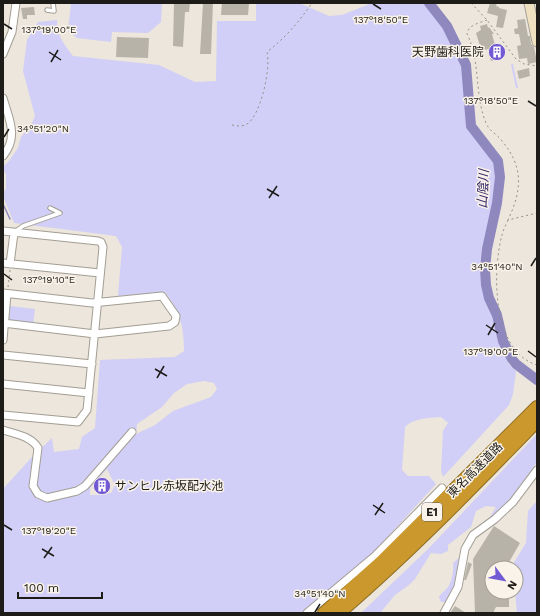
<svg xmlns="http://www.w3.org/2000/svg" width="540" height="616" viewBox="0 0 540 616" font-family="'Work Sans','Noto Sans JP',sans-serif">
  <rect width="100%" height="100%" fill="#ece6dc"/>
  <!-- green -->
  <path fill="#d1cef7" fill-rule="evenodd" d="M71 3H162L161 22 148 33 112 32 111 42 77 38 68 31Z
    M256 3H299L329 16 342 15 372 3H424L444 29 463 68 468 114 472 133 496 164 497 182 494 204 484 247 482 274 485 298 494 316 508 363 516 371 513 394 509 405 443 477 441 471 443 431 448 423 441 417C429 418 413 418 405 427L402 470 408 476H429L436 484 373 553 302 613H3V489L32 457 52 438 54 452 79 449 82 437 95 428 100 360 175 357 184 351C184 325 180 313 165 292L118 296 122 247 116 236 14 223 3 196V192L6 189V174L3 170V167L9 161 18 148 21 137 32 123 35 116 23 71 27 40 38 22 57 20C57 36 64 44 73 56L159 65 195 82 216 81 217 21H256ZM204 381 214 383 217 389 211 397 173 411 155 425 136 434 137 424 162 407 174 393 187 384ZM107 469 115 485 111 493 99 495H90V488Z
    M511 64H513L518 88H516Z
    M10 306 35 309 33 325 9 321Z
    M537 434V462L508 503 490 519 478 527 490 517 496 507 486 506 476 511 471 527 448 545V551L441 554 431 553 415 579 409 585 395 595 380 613H361L428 549Z
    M537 501V613H517L515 592 516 568H513V564L526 543 528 511Z
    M460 557 455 586 447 602H441L439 597C441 593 445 591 448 587 452 581 454 570 453 563Z"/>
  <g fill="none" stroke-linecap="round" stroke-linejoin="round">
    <!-- stream -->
    <path stroke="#8e88bf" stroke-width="1.5" d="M3 204 10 219"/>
    <!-- river -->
    <path stroke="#8e88bf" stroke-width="10" d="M429 3 447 26 466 65 471 126 498 161 500 177 497 203 487 249 485 269 486 285 489 298 497 315 503 341 512 359 516 364 537 380"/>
  </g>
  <!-- building -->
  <path fill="#b8b3a9" d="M174 3H190L189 12H185L183 47 173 46Z
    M203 3H213L211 54H200Z
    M222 3H249L248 15H221Z
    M490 3H497L496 6 499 7V8L507 10 503 28 496 27 498 16 487 13Z
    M34 7 35 15H27V19H23L21 8Z
    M525 19 528 36H530L531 44 534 47 537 62 528 64 527 58 519 59 517 46 521 45 519 34H515L514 29 518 28 517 20Z
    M487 24 488 28 489 27 494 34H492L496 49 502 47 505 54 501 55V58L491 61 488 49 480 51 479 46H480L476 33 481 30 480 26Z
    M117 37 149 38 148 58 116 57Z
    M529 68 530 76 519 79 517 71Z
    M494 526 520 543 508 564V568H492V592H509V607H496L493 613H475L473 559Z
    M468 562 472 564 466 580H464Z
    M455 606 466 613H450Z"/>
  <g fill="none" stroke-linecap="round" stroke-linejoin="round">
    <defs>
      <path id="service" d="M47 10 54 11 53 3
        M16 231 23 226 60 213 50 208"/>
      <path id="minor" d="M3 54 12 32 16 3
        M3 98C9 119 19 137 3 156
        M3 231 98 241 101 242 103 247 87 410 78 422 3 415
        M3 263 100 273
        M10 264 14 233
        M3 293 92 303 162 296 176 316 175 322 169 326 95 334 3 323
        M3 340 7 294
        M3 355 92 364
        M3 384 89 393
        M3 430C15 434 31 436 38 448L33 486 38 494 47 498 77 491 85 486 132 432
        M307 613 375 556 442 488
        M444 613 458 587 465 549 473 535 495 519 513 502 537 470"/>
      <path id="secondary" d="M529 3 537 42"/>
      <path id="motorway" d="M324 613 381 562 537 407
        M339 613C409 553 473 487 537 421"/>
    </defs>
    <!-- service casing -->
    <use href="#service" stroke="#a39e94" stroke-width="5.5"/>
    <!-- minor casing -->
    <use href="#minor" stroke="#a39e94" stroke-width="9"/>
    <!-- secondary casing -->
    <use href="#secondary" stroke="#a39e94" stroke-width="11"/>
    <!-- motorway casing -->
    <use href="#motorway" stroke="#8e6d25" stroke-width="14"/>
    <!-- path -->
    <path stroke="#959189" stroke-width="1" stroke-dasharray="2 3" stroke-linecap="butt" d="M471 3 487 20 516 59 524 64 537 66
      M487 20C479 23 468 25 467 34 481 62 474 94 486 123 489 131 497 134 502 141 524 167 522 190 508 220L537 213
      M232 125C237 126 242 127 247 124 261 115 271 68 267 52 286 37 298 23 312 3
      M508 220C506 225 503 230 502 235 492 272 492 351 537 365
      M8 287 10 270"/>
    <!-- service -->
    <use href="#service" stroke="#fff" stroke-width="3.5"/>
    <!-- minor -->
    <use href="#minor" stroke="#fff" stroke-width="7"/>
    <!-- secondary -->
    <use href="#secondary" stroke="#efe0c0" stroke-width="9"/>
    <!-- motorway -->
    <use href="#motorway" stroke="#ca982c" stroke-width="12"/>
  </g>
  <!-- ticks -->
  <path fill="none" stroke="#1e1c18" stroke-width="1.5" d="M373 4 381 9M4 24 12 29M49 52 61 60M51 62 58 50M528 101 536 106M4 137 9 129M267 189 279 196M269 198 277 186M531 266 536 258M4 274 12 280M486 325 498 333M488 335 495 323M528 351 536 357M155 369 167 376M157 378 164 366M373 505 385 513M375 515 383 503M4 525 12 530M42 549 54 556M44 558 52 547M315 612 320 604"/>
  <!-- icons -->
  <defs>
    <symbol id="building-disc" viewBox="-11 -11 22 22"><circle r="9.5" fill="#735ad5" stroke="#f9f3e9"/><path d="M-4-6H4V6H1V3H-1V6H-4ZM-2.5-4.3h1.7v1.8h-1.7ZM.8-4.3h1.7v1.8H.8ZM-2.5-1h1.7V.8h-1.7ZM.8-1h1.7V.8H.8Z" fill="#fff"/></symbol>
  </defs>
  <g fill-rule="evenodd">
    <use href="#building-disc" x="487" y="42" width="20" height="20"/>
    <use href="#building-disc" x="92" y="476" width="20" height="20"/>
  </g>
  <g text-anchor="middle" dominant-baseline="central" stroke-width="3" stroke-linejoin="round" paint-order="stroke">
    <!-- shield labels -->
    <rect fill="#f9f3e9" stroke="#605c57" stroke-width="1" x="422" y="503" width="20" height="18" rx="3"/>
    <g font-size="11" font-weight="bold" fill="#1e1c18">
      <text x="432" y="512">E1</text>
    </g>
    <!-- poi labels -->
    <g font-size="12" fill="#1e1c18" stroke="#f9f3e9" text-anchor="end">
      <text x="484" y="52">天野歯科医院</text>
      <text x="115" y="486" text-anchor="start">サンヒル赤坂配水池</text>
    </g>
    <!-- street labels -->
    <g font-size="12" fill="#1e1c18" stroke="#f9f3e9">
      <text transform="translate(475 470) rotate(-45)">東名高速道路</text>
    </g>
    <!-- water labels -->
    <g font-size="13" font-style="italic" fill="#322466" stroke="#f9f3e9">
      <text transform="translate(483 189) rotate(-87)">山陰川</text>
    </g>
  </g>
  <g font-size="10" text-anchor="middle" fill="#1e1c18" stroke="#f9f3e9" stroke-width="3" stroke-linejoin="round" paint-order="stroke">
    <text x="381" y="23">137°18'50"E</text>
    <text x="49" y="33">137°19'00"E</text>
    <text x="491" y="104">137°18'50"E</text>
    <text x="43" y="132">34°51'20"N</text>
    <text x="497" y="270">34°51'40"N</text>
    <text x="49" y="283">137°19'10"E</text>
    <text x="491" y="355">137°19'00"E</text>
    <text x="49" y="534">137°19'20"E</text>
    <text x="320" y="597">34°51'40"N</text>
  </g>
  <!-- border -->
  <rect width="540" height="616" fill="none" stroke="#1e1c18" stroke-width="8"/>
  <!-- north arrow -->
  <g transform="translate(504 580) rotate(122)"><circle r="19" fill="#f9f3e9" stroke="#a19d95"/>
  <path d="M0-3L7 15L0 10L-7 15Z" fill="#735ad5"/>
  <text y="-6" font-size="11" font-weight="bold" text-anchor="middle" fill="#1e1c18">N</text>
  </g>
  <!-- scale -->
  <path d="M18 592v6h84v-6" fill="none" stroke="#1e1c18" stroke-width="2"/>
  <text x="24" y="592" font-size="12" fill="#1e1c18" stroke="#f9f3e9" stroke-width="3" paint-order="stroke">100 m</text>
</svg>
